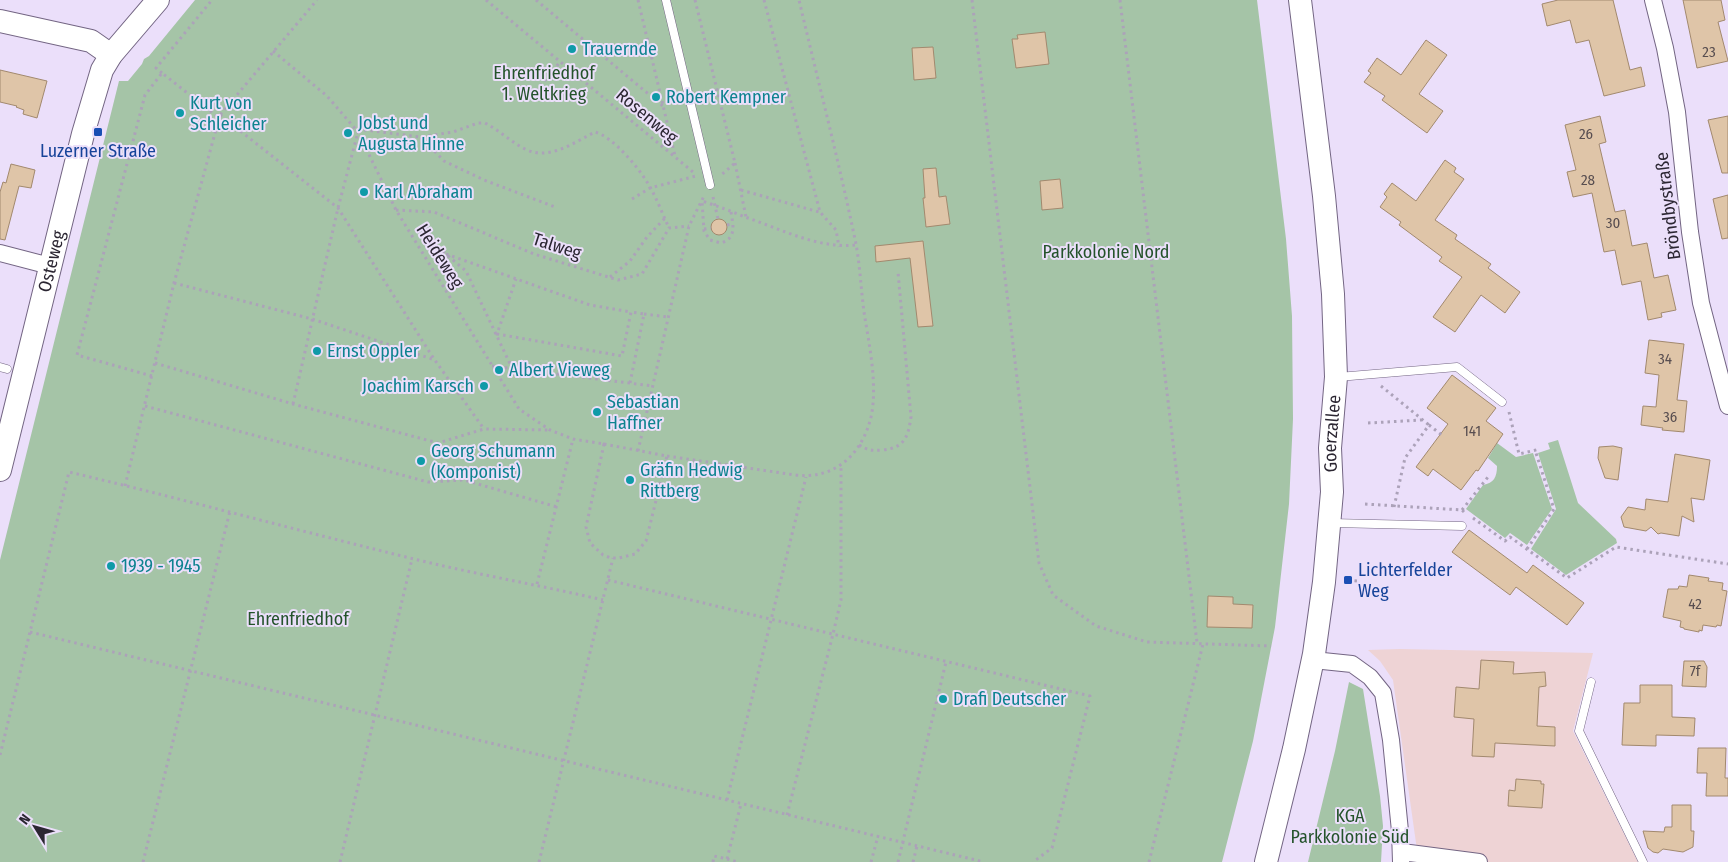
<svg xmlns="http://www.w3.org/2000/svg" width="1728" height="862" viewBox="0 0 1728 862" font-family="'Fira Sans Condensed',sans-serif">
  <rect width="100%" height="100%" fill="#ebdffa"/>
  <!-- commercial -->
  <path fill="#eed3d5" d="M1400 649 1593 653 1573 731 1638 862H1412L1417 850 1393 680 1380 661 1368 650Z"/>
  <!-- green -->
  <path fill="#a5c4a7" d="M195 0H1257L1286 239 1292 316 1293 419 1289 504 1275 627 1253 741 1222 862H0V560L119 81H128L142 64 144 59 149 56Z
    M1558 440 1578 503 1616 539 1617 543 1566 575 1531 549 1556 509 1538 453 1550 449 1548 443Z
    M1497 443 1516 457 1533 453 1552 509 1527 545 1510 533 1505 538 1466 509 1483 485C1494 483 1497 477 1497 466L1488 458Z
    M1349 682 1363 689 1380 796 1383 826 1381 862H1308L1335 751Z"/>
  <!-- building -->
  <path fill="#dfc5a8" stroke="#a2896e" d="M1558 0H1613L1630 70 1641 67 1645 86 1604 96 1589 40 1576 43 1570 20 1547 26 1542 4Z
    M1683 0H1721L1725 20 1718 22 1728 61 1697 68Z
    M1045 32 1049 64 1016 68 1012 39H1018L1017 35Z
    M1426 40 1447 55 1419 94 1443 111 1427 133 1382 100 1385 96 1364 82 1371 73 1368 71 1377 58 1401 75Z
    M933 47 936 78 914 80 912 48Z
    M0 70 47 81 37 118 23 114 24 110 16 107 17 106 0 102Z
    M1600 116 1606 142 1599 144 1615 212 1625 210 1632 246 1647 243 1654 278 1668 275 1676 310 1661 313 1662 317 1648 320 1641 281 1622 285 1615 250 1604 252 1592 193 1573 197 1567 172 1576 170 1565 125Z
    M1728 116V173H1722L1708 120Z
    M1445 160 1456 168 1454 172 1464 179 1435 220 1457 235 1455 239 1491 264 1488 268 1520 292 1505 313 1481 295 1455 332 1433 317 1462 277 1439 261 1442 257 1399 225 1401 222 1380 207 1387 197 1384 194 1392 183 1416 201Z
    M11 164 35 170 31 188 19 186 5 240 0 239V192L3 182 6 183Z
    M936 168 939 197 946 196 950 224 926 227 923 198H925L923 169Z
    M1060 179 1063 208 1042 210 1040 181Z
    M1728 195V238L1722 239 1713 199Z
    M711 227a8 8 0 1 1 16 0a8 8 0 1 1-16 0Z
    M923 241 933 326 918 327 910 258 876 262 875 246Z
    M1649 340 1684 344 1677 400 1687 401 1684 432 1662 430 1663 428 1641 425 1643 406 1656 407 1659 375 1645 373Z
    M1452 375 1496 408 1486 421 1503 434 1478 471 1476 470 1461 490 1433 469 1428 476 1416 467 1448 424 1427 408Z
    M1613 446 1622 448 1618 480 1605 478 1598 458 1599 447Z
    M1675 454 1710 460 1704 500 1691 498 1694 522 1682 516 1679 536 1661 533 1658 534 1651 527 1646 531 1624 527 1621 517 1628 507 1645 510 1646 499 1668 502Z
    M1469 530 1527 573 1533 565 1584 603 1567 625 1516 587 1510 595 1452 552Z
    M1689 575 1709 578 1708 581 1723 583 1722 590 1727 591 1721 626 1717 625 1716 627 1703 625 1702 631 1699 630V632L1684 629V628L1680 627 1681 621 1663 617 1668 589H1678L1679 586 1687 587Z
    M1208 596 1233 597V604L1253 605 1252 628 1207 627Z
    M1481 660 1514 662 1513 674 1545 672 1546 686 1539 687 1537 726 1555 727V746L1495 743 1494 757 1472 756 1474 719 1454 717 1456 687 1479 689Z
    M1684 661H1704L1707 667 1706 687 1682 686Z
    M1640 685H1672V717L1695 718 1694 736 1656 735V746L1622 745 1624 703H1640Z
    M1698 748H1726L1725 778H1728V796H1706L1707 773H1697Z
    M1516 779 1541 781V784H1544L1542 808 1508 806 1509 790 1515 791Z
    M1672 805H1691V831H1694L1693 847 1683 852 1663 849 1658 853 1653 852 1648 848 1643 831 1664 832 1665 827H1672Z"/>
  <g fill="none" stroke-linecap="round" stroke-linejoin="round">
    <defs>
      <path id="lane" d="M666 0 710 185
        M0 367 7 369
        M1338 377 1457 367 1502 402
        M1332 523 1462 526
        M1591 682 1579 731 1643 862"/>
      <path id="street" d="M1653 0 1665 48 1677 112 1690 232 1701 303 1728 406
        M0 253 50 266
        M1313 660 1352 664 1370 677 1383 693 1391 740 1400 831 1401 862
        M1402 852 1479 862"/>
      <g id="secondary">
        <path d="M0 21 91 41 111 55"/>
        <path id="s1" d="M0 470 83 134 102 70 111 55 158 0"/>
        <path id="s2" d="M1266 862 1294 749 1314 654 1324 582 1332 492 1330 448 1336 377 1333 294 1324 196 1300 0"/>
      </g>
    </defs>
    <!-- lane casing -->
    <use href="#lane" stroke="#736583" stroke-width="9"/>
    <!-- street casing -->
    <use href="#street" stroke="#736583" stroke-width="18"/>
    <!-- secondary casing -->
    <use href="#secondary" stroke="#736583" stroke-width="24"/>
    <!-- path -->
    <path stroke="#aca2b9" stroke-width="3" stroke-dasharray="2.5 4" stroke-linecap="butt" d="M486 0 693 172
      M536 0 664 107
      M638 0 675 156
      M695 0 735 163 720 176
      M764 0 820 212 836 230 839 247
      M972 0 1039 563 1053 595 1096 626 1147 642 1271 646
      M1120 0 1197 643
      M273 51 327 96 358 132 396 210 519 409 550 430 573 439 604 444
      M162 73 156 68 212 0
      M532 96 560 62
      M220 115 338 208 434 359 484 429
      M421 137 444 161 484 180 555 207
      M735 163 746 217
      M741 190 819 212
      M713 197 718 219
      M632 199 650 188 696 176
      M396 210 434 212 534 254 618 280 642 274 669 228 689 226
      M731 212C733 225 737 238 721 243L710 240 704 231 702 201C717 206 731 211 745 217 781 229 818 249 856 245
      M727 225 733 224
      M704 229 711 228
      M428 239 466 271 512 368
      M446 254 590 305 631 312 622 356 497 334 516 279
      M610 277 630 261 647 237 665 218
      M174 283 312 319 432 359
      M644 314 668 317
      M155 363 293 404 438 443 484 429 549 430
      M492 366 653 386
      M152 376 77 355 145 95 162 73 219 118
      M630 383 644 314 631 312
      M1381 386 1429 425
      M293 404 338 208 358 132 366 130 420 137 453 132 478 123H485C499 130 511 142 525 149 549 161 573 143 595 132 613 137 637 166 647 182 656 196 662 213 669 228
      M145 406 428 482 464 480 557 507
      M1509 412 1519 454 1540 449
      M1368 423 1422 420
      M604 444 667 456 646 541 635 554 619 558H611L603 555 590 543 586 527Z
      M859 445C868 450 871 451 882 450 904 448 908 438 911 417L898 272
      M638 451 689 226 704 196
      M667 456 795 475C834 480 862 455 871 417 878 385 869 344 864 312 861 289 860 266 856 244 839 162 818 81 799 0
      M125 486 174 283 220 115 317 0
      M1365 504 1462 510 1465 513
      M1394 507 1405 458 1429 425 1443 436
      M1462 510 1488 477
      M1473 518 1505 541 1510 537 1567 578 1616 547 1728 564
      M1527 549 1554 509 1535 450
      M608 580 1090 696 1052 848 1033 862
      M1348 580 1358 581
      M537 584 573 439
      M30 632 984 862
      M0 755 69 472C183 499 296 530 410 558 474 574 539 585 603 600
      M727 800 806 477
      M787 815 833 634 841 600V466
      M727 859 738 862
      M143 862 230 511
      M340 862 412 559
      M539 862 613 558
      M713 862 714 856 727 859 741 804
      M871 862 878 836
      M898 862 946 662
      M913 862 917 846
      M1149 862 1203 644"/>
    <!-- lane -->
    <use href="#lane" stroke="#fff" stroke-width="8"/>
    <!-- street -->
    <use href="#street" stroke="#fff" stroke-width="16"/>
    <!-- secondary -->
    <use href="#secondary" stroke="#fff" stroke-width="22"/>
  </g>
  <!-- markers -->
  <g fill="#0f9aa8" stroke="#ebdffa" stroke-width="2">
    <circle cx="572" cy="49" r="5"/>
    <circle cx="656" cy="97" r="5"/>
    <circle cx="180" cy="113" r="5"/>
    <circle cx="348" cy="133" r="5"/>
    <circle cx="364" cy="192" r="5"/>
    <circle cx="317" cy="351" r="5"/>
    <circle cx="499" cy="370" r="5"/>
    <circle cx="484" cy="386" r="5"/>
    <circle cx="597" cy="412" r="5"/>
    <circle cx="421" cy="461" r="5"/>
    <circle cx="630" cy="480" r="5"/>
    <circle cx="111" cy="566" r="5"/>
    <circle cx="943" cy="699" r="5"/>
  </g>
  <g fill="#1a4fb4" stroke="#ebdffa" stroke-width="2">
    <rect x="93" y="127" width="10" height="10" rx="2.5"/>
    <rect x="1343" y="575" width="10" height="10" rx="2.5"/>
  </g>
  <g text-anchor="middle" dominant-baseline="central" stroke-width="4" stroke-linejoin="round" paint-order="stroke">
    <!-- number labels -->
    <g font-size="15" fill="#584e50">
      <text x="1709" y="52">23</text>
      <text x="1586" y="134">26</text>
      <text x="1588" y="180">28</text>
      <text x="1613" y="223">30</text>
      <text x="1665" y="359">34</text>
      <text x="1670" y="417">36</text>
      <text x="1472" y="431">141</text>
      <text x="1695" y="604">42</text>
      <text x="1695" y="671">7f</text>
    </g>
    <!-- culture labels -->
    <g font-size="18" fill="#0d838f" stroke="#ebdffa" text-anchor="start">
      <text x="582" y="49">Trauernde</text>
      <text x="666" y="97">Robert Kempner</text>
      <text x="190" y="103">Kurt von<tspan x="190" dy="21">Schleicher</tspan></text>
      <text x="358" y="123">Jobst und<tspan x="358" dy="21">Augusta Hinne</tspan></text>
      <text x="374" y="192">Karl Abraham</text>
      <text x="327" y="351">Ernst Oppler</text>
      <text x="509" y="370">Albert Vieweg</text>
      <text x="474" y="386" text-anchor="end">Joachim Karsch</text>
      <text x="607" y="402">Sebastian<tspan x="607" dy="21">Haffner</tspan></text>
      <text x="431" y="451">Georg Schumann<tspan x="431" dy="21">(Komponist)</tspan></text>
      <text x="640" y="470">Gräfin Hedwig<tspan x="640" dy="21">Rittberg</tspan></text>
      <text x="121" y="566">1939 - 1945</text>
      <text x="953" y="699">Drafi Deutscher</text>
    </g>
    <!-- park labels -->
    <g font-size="18" fill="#24532b" stroke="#ebdffa">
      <text x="544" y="73">Ehrenfriedhof<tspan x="544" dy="21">1. Weltkrieg</tspan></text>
      <text x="1106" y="252">Parkkolonie Nord</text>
      <text x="298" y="619">Ehrenfriedhof</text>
      <text x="1350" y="816">KGA<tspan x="1350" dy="21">Parkkolonie Süd</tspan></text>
    </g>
    <!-- street labels -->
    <g font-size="18" fill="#2b2632" stroke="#ebdffa">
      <text transform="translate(647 116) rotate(40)">Rosenweg</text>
      <text transform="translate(1668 206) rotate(-97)">Bröndbystraße</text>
      <text transform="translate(557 246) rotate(18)">Talweg</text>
      <text transform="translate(440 256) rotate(58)">Heideweg</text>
      <text stroke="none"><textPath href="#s1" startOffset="215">Osteweg</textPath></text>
      <text stroke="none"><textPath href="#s2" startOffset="435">Goerzallee</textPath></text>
    </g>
    <!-- transit labels -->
    <g font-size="18" fill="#164399" stroke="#ebdffa">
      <text x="98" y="151">Luzerner Straße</text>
      <text x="1358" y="570" text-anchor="start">Lichterfelder<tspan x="1358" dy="21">Weg</tspan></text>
    </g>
  </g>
  <!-- north arrow -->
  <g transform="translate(35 827) rotate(307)" stroke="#ebdffa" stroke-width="4" paint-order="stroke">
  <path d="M0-4L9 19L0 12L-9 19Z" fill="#2b2632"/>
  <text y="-8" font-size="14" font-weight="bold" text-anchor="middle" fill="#2b2632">N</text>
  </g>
</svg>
